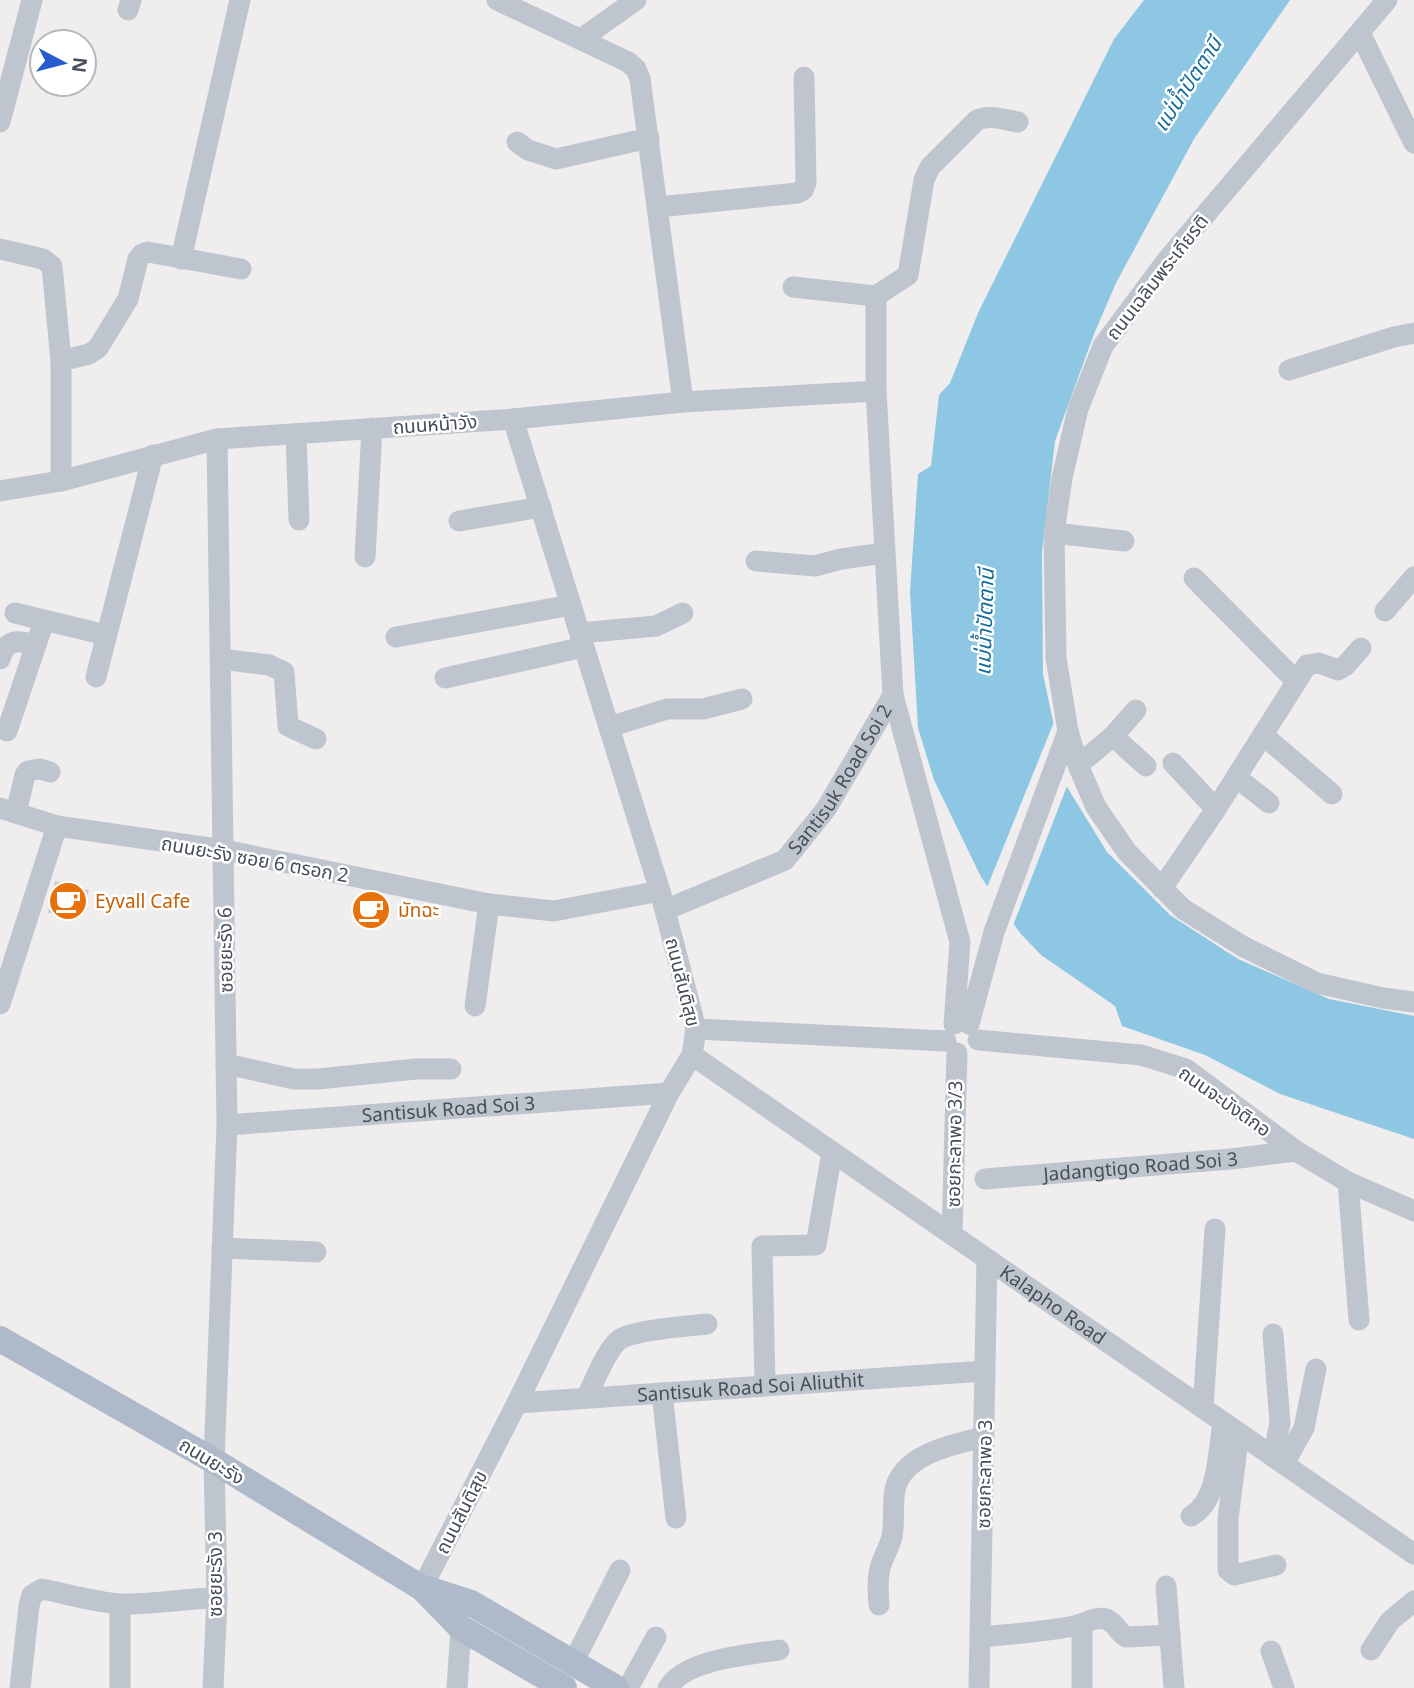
<svg xmlns="http://www.w3.org/2000/svg" width="1414" height="1688" viewBox="0 0 1414 1688" font-family="'Noto Sans','Noto Sans Thai',sans-serif">
  <rect width="100%" height="100%" fill="#efeded"/>
  <!-- water -->
  <path fill="#8ec7e3" d="M1144 0H1290L1194 139 1116 283 1094 334 1055 441 1042 552 1043 674 1067 787 1107 852 1170 915 1238 959 1329 999 1414 1016V1139L1280 1094 1205 1055 1122 1026 1115 1006 1041 955 1020 933 981 877 934 780 918 728 910 592 918 474 931 466 939 395 950 383 978 313 1114 39Z"/>
  <!-- pier -->
  <path fill="#efeded" d="M1056 717 1069 781 1012 928 986 890Z"/>
  <!-- building -->
  <path fill="#cacbd1" d="M55 881 89 890 81 917 48 913Z"/>
  <g fill="none" stroke-linecap="round" stroke-linejoin="round">
    <!-- minor -->
    <g stroke="#bfc5ce" stroke-width="21">
      <path d="M497 0 628 62 636 69 640 79 683 402"/>
      <path d="M1387 0 1167 260 1103 346 1078 409 1062 478 1054 533 1056 658 1068 731 1078 765 1096 807 1127 852 1183 909 1244 947 1317 983 1383 998 1414 1002"/>
      <path d="M128 10 131 0"/>
      <path d="M1360 33 1414 143"/>
      <path d="M581 39 636 0"/>
      <path d="M0 122 32 0"/>
      <path d="M517 142 528 150 556 159 649 138"/>
      <path d="M658 207 797 193 803 190 806 183 804 77"/>
      <path d="M0 249 43 259 52 266 61 361V481"/>
      <path d="M181 259 240 0"/>
      <path d="M793 287 876 296"/>
      <path d="M61 361 89 354 98 348 128 299 138 259 142 254 148 252 241 269"/>
      <path d="M1289 370 1394 337 1414 333"/>
      <path d="M296 434 299 520"/>
      <path d="M0 491 61 481 217 439 513 419 683 402 876 391"/>
      <path d="M459 521 541 507"/>
      <path d="M1054 533 1124 541"/>
      <path d="M365 557 372 428"/>
      <path d="M756 561 815 566 841 559 884 553"/>
      <path d="M1194 578 1296 681"/>
      <path d="M1385 611 1414 577"/>
      <path d="M15 613 106 635"/>
      <path d="M580 633 656 626 683 613"/>
      <path d="M396 637 571 605"/>
      <path d="M0 659C6 638 18 640 36 645"/>
      <path d="M221 659 269 665 284 672 288 726 316 739"/>
      <path d="M96 677 153 455"/>
      <path d="M445 678 584 647"/>
      <path d="M609 727 667 709H703L742 699"/>
      <path d="M7 731 44 621"/>
      <path d="M1263 735 1332 794"/>
      <path d="M1113 736 1146 766"/>
      <path d="M1173 763 1216 809"/>
      <path d="M1078 765 1113 736 1136 710"/>
      <path d="M1236 777 1269 803"/>
      <path d="M0 808 57 826 224 850 489 904 554 911 660 891"/>
      <path d="M16 813 25 775 28 771 40 769 50 772"/>
      <path d="M1162 888 1216 809 1307 665 1319 663 1338 670 1345 666 1361 648"/>
      <path id="s1" d="M665 910 785 860 826 809 893 695"/>
      <path d="M0 1004 57 826"/>
      <path d="M475 1006 489 904"/>
      <path d="M954 1024 960 942 893 695 876 391V296L908 275 924 180 930 167 977 120C990 114 1005 120 1018 122"/>
      <path d="M969 1024 994 932 1068 731"/>
      <path d="M696 1029 946 1041"/>
      <path d="M978 1040 1141 1055 1186 1069 1296 1151 1348 1182 1414 1211"/>
      <path id="s2" d="M692 1055 1414 1554"/>
      <path d="M226 1064 294 1079H318L416 1069H451"/>
      <path id="s3" d="M227 1125 669 1093"/>
      <path id="s4" d="M985 1179 1231 1159 1296 1151"/>
      <path d="M1348 1182 1359 1320"/>
      <path d="M952 1235 957 1053"/>
      <path d="M222 1248 316 1252"/>
      <path d="M765 1385 762 1246 816 1245 832 1152"/>
      <path d="M662 1393 676 1518"/>
      <path d="M586 1398C594 1383 606 1350 619 1340 632 1330 689 1326 707 1324"/>
      <path id="s5" d="M517 1403 985 1371"/>
      <path d="M1203 1408 1215 1229"/>
      <path d="M1239 1433 1228 1519V1570L1234 1575 1276 1565"/>
      <path d="M1273 1457 1280 1423 1273 1334"/>
      <path d="M1284 1464 1304 1428 1316 1369"/>
      <path d="M1191 1516C1219 1501 1218 1451 1223 1422"/>
      <path d="M1166 1586 1174 1688"/>
      <path d="M422 1588 517 1403 669 1093 692 1055 696 1029 660 891 513 419"/>
      <path d="M120 1604V1688"/>
      <path d="M879 1605C878 1592 877 1580 880 1568 883 1557 889 1548 892 1537 895 1521 892 1505 895 1489 904 1453 955 1444 984 1437"/>
      <path d="M981 1637C1012 1634 1043 1632 1074 1626 1085 1624 1094 1616 1106 1619 1115 1622 1118 1632 1126 1637L1170 1635"/>
      <path d="M1371 1650 1390 1621 1414 1601"/>
      <path d="M1271 1651 1284 1688"/>
      <path d="M573 1663 620 1570"/>
      <path d="M20 1688 29 1606 32 1595 42 1589C68 1594 96 1603 123 1604 155 1605 185 1598 217 1598"/>
      <path d="M213 1688 217 1598 214 1461 227 1125 217 439"/>
      <path d="M457 1688 461 1628"/>
      <path d="M628 1688 656 1637"/>
      <path d="M668 1688C685 1659 748 1655 779 1650"/>
      <path d="M979 1688 987 1259"/>
      <path d="M1082 1688V1625"/>
    </g>
    <!-- major -->
    <path stroke="#aeb9ca" stroke-width="26" d="M0 1339 214 1461 422 1588 461 1628 564 1688
      M427 1589 471 1603 616 1688"/>
  </g>
  <!-- icons -->
  <defs>
    <symbol id="cafe-disc" viewBox="-11 -11 22 22"><circle r="9.5" fill="#e8710a" stroke="#fff"/><path d="M-5.5-4.5H6V0H3Q3 3.5 0 3.5H-2.5Q-5.5 3.5-5.5 0ZM3-3.2v2h1.7v-2ZM-6 4.5H4V6H-6Z" fill="#fff"/></symbol>
  </defs>
  <g fill-rule="evenodd">
    <use href="#cafe-disc" x="46" y="879" width="44" height="44"/>
    <use href="#cafe-disc" x="349" y="888" width="44" height="44"/>
  </g>
  <g text-anchor="middle" dominant-baseline="central" stroke-width="5" stroke-linejoin="round" paint-order="stroke">
    <!-- street labels -->
    <g font-size="19" fill="#474e58" stroke="#fff">
      <text transform="translate(1157 277) rotate(-52)">ถนนเฉลิมพระเกียรติ</text>
      <text transform="translate(435 424) rotate(-4)">ถนนหน้าวัง</text>
      <text stroke="none"><textPath href="#s1" startOffset="228">Santisuk Road Soi 2</textPath></text>
      <text transform="translate(255 859) rotate(10)">ถนนยะรัง ซอย 6 ตรอก 2</text>
      <text transform="translate(225 950) rotate(-91)">ซอยยะรัง 6</text>
      <text transform="translate(683 982) rotate(76)">ถนนสันติสุข</text>
      <text transform="translate(1225 1101) rotate(35)">ถนนจะบังติกอ</text>
      <text stroke="none"><textPath href="#s3" startOffset="222">Santisuk Road Soi 3</textPath></text>
      <text transform="translate(954 1144) rotate(-89)">ซอยกะลาพอ 3/3</text>
      <text stroke="none"><textPath href="#s4" startOffset="156">Jadangtigo Road Soi 3</textPath></text>
      <text stroke="none"><textPath href="#s2" startOffset="439">Kalapho Road</textPath></text>
      <text stroke="none"><textPath href="#s5" startOffset="234">Santisuk Road Soi Aliuthit</textPath></text>
      <text transform="translate(212 1461) rotate(31)">ถนนยะรัง</text>
      <text transform="translate(984 1474) rotate(-89)">ซอยกะลาพอ 3</text>
      <text transform="translate(461 1512) rotate(-63)">ถนนสันติสุข</text>
      <text transform="translate(215 1574) rotate(-90)">ซอยยะรัง 3</text>
    </g>
    <!-- food labels -->
    <g font-size="19" fill="#c56008" stroke="#fff" text-anchor="start">
      <text x="95" y="901">Eyvall Cafe</text>
      <text x="398" y="910">มัทฉะ</text>
    </g>
    <!-- water labels -->
    <g font-size="21" font-style="italic" fill="#186e9a" stroke="#fff">
      <text transform="translate(1187 84) rotate(-57)">แม่น้ำปัตตานี</text>
      <text transform="translate(984 622) rotate(-88)">แม่น้ำปัตตานี</text>
    </g>
  </g>
  <!-- north arrow -->
  <g transform="translate(63 63) rotate(97)"><circle r="33" fill="#ffffff" stroke="#b5b8bc" stroke-width="2"/>
  <path d="M0-5L12 26L0 18L-12 26Z" fill="#285cce"/>
  <text y="-10" font-size="19" font-weight="bold" text-anchor="middle" fill="#474e58">N</text>
  </g>
</svg>
